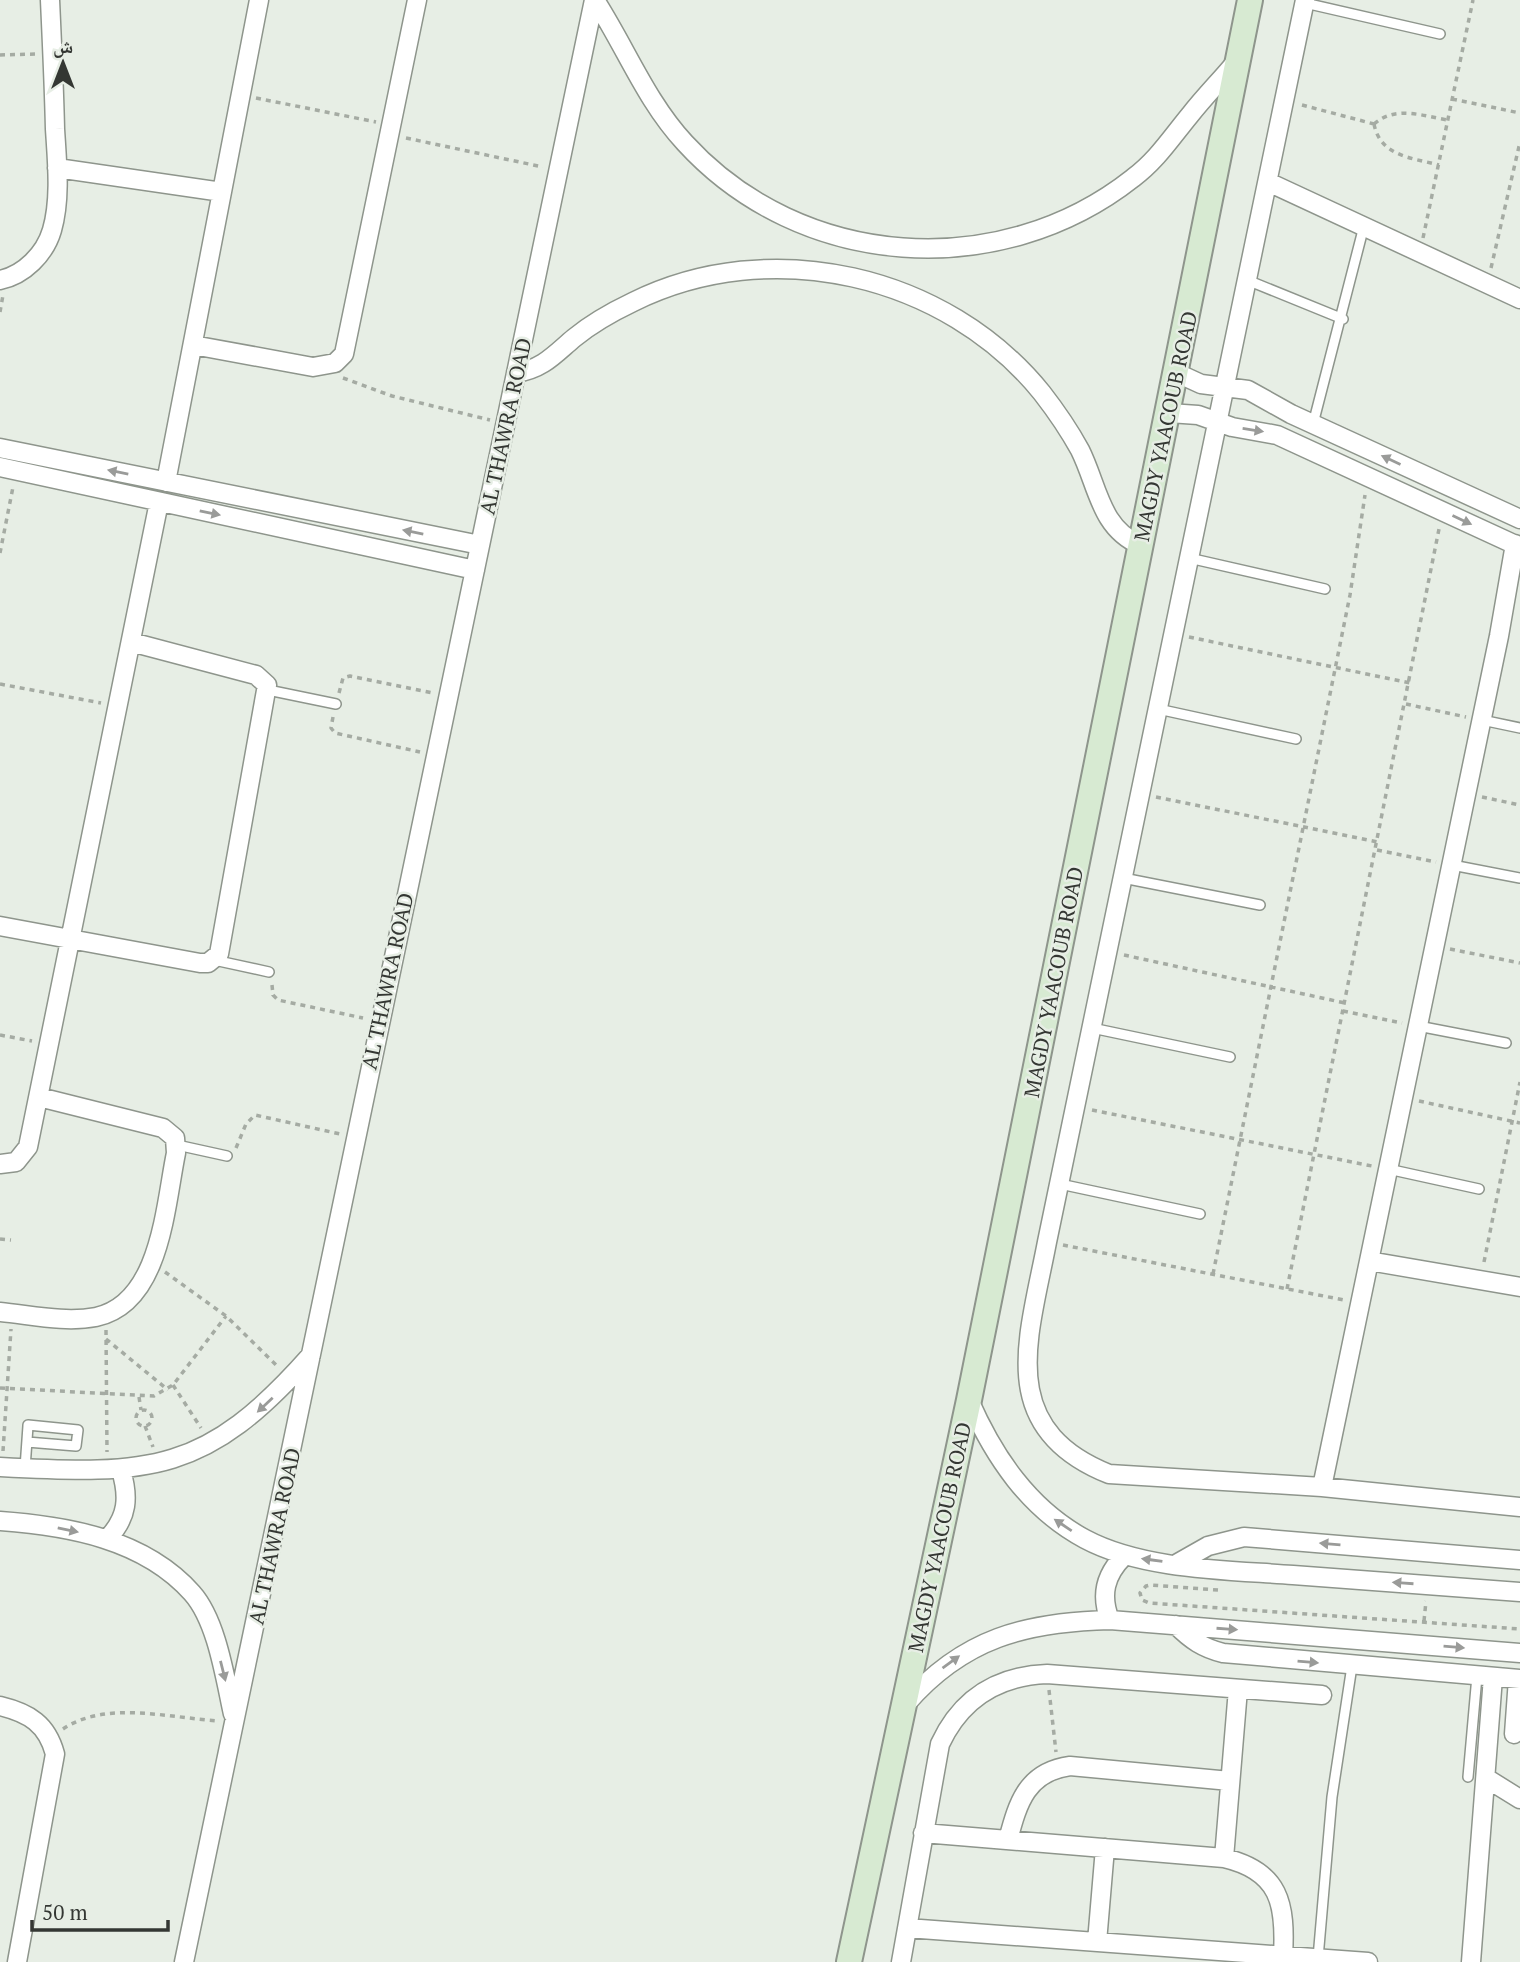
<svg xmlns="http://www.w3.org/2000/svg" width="1520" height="1962" viewBox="0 0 1520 1962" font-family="'PT Serif','Noto Naskh Arabic',serif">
  <rect width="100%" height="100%" fill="#e7eee5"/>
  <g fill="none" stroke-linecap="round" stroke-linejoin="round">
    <defs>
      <path id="lane" d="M1305 3 1440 34
        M1247 280 1343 319
        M1313 424 1364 226
        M1189 558 1325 589
        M268 690 336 704
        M1158 709 1296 739
        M1482 720 1520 728
        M1452 865 1520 878
        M1123 878 1260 905
        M214 960 269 972
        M1418 1026 1506 1043
        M1092 1028 1230 1057
        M177 1145 227 1156
        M1388 1169 1479 1189
        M1060 1184 1200 1214
        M25 1468 28 1426V1425L78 1430 76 1446 27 1442
        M1468 1777 1477 1676
        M1318 1958 1332 1797 1352 1666"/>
      <path id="street" d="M595 0C626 48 646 101 685 143 801 270 1000 283 1133 178 1157 160 1171 138 1190 115 1204 97 1220 81 1235 63
        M1305 0 1047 1242C1029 1337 994 1428 1109 1474L1322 1487 1520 1507
        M57 168 222 192
        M1268 182 1520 299
        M0 280C24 275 45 254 52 230 61 199 57 161 55 129 54 86 52 43 50 0
        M193 345 313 367 335 363 344 354 417 0
        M516 373C543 369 555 354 574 338 591 324 612 312 633 302 770 234 946 274 1042 393 1056 411 1069 430 1080 450 1098 486 1100 528 1140 545
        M1177 373 1201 384 1248 390 1291 414 1520 519
        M1169 413 1198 415 1232 427 1277 435 1520 547
        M0 448 480 545
        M0 467 475 570
        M166 482 259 0
        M0 926 200 963H208L219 954 267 685 256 675 131 642
        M0 1164 16 1162 28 1147 159 502
        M1369 1261 1520 1287
        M0 1312C31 1315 65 1323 96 1317 161 1303 165 1206 176 1153L175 1138 163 1128 39 1097
        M969 1400C994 1457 1029 1509 1085 1539 1143 1570 1228 1570 1293 1575 1369 1581 1444 1586 1520 1592
        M0 1467C151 1475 206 1474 311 1355
        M1322 1487 1499 636 1515 544
        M0 1521C68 1526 144 1539 192 1593 217 1621 225 1678 233 1714
        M108 1538C128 1517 129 1497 121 1470
        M1178 1563 1208 1546 1244 1537 1520 1560
        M1110 1620C1100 1595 1105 1575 1124 1556
        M1176 1625C1191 1640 1203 1648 1223 1653L1520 1679
        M906 1704C963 1638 1026 1622 1110 1620L1520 1653
        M0 1706C29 1713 47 1724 55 1754L17 1962
        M1514 1734 1518 1679
        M1486 1778 1520 1799
        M923 1833 1224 1858C1280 1871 1286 1904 1283 1956
        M1008 1840C1018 1802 1027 1772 1070 1766L1230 1781
        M1224 1858 1238 1689
        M907 1928 1368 1962
        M1097 1942 1105 1848
        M184 1962 594 0
        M901 1962 940 1744C961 1699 997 1676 1047 1674L1322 1695
        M1471 1962 1493 1677"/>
      <path id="secondary" d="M849 1962 969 1400 1250 0"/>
    </defs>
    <!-- lane casing -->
    <use href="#lane" stroke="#8e958c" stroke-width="12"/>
    <!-- street casing -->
    <use href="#street" stroke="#8e958c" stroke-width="21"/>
    <!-- secondary casing -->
    <use href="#secondary" stroke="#8e958c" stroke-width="28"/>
    <!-- path -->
    <path stroke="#a5aba3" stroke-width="3.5" stroke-dasharray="5 5" stroke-linecap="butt" d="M0 55 36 54
      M256 98 376 122
      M1452 99 1520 113
      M1302 105 1374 124
      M1374 124C1380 156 1412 158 1439 165
      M1374 124C1396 105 1422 116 1448 120
      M406 138 543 167
      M1423 238 1473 0
      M1491 268 1520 142
      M0 312 3 295
      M343 378 392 396 490 420
      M0 553 13 487
      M1189 637 1410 683
      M0 684 101 703
      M339 693 343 678 350 676 433 693
      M1406 704 1466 717
      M333 717 331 728 335 733 420 752
      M1156 797 1378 842
      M1482 797 1520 805
      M1377 850 1436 862
      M1450 949 1520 963
      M1124 955 1345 1003
      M272 985 273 995 278 1000 363 1018
      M1343 1011 1402 1023
      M0 1035 32 1041
      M1419 1101 1520 1123
      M1092 1110 1372 1166
      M236 1148 246 1124 255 1115 340 1134
      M0 1239 11 1240
      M1063 1245 1344 1300
      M1484 1262 1520 1082
      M165 1272 226 1316 276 1365
      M1213 1274 1350 595 1365 495
      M1287 1289 1439 529
      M106 1330 107 1452
      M106 1339 168 1390
      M173 1385 201 1428
      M0 1388 154 1396 173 1385 226 1316
      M139 1397 141 1410
      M136 1418a8 8 0 1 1 16 0a8 8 0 1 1-16 0Z
      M145 1426 153 1447
      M3 1451 11 1329
      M1218 1590 1150 1585 1146 1586 1140 1593 1142 1600 1149 1603 1520 1629
      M1424 1621 1426 1601
      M1049 1690 1056 1752
      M63 1729C106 1700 170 1718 219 1721"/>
    <!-- lane -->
    <use href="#lane" stroke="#fff" stroke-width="9"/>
    <!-- street -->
    <use href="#street" stroke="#fff" stroke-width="18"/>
    <!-- secondary -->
    <use href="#secondary" stroke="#d7ead2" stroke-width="24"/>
  </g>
  <!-- one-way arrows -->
  <defs><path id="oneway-solid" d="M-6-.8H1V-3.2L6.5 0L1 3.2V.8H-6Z" transform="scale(1.75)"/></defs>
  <g fill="#9a9b99">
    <use href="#oneway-solid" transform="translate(1253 430) rotate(9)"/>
    <use href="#oneway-solid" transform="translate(1391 460) rotate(-155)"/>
    <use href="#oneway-solid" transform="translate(118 472) rotate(-169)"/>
    <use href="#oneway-solid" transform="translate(210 513) rotate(12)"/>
    <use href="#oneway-solid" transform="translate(1462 520) rotate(25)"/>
    <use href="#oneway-solid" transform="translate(413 532) rotate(-169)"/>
    <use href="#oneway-solid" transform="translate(265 1405) rotate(137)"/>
    <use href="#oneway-solid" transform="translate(1063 1525) rotate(-146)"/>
    <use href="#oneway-solid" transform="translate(68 1530) rotate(12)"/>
    <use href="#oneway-solid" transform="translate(1330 1544) rotate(-175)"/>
    <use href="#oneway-solid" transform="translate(1152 1560) rotate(-172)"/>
    <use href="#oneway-solid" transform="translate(1403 1583) rotate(-176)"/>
    <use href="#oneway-solid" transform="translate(1227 1629) rotate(4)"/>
    <use href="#oneway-solid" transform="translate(1454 1647) rotate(5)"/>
    <use href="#oneway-solid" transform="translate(951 1662) rotate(-36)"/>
    <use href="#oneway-solid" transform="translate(1308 1662) rotate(5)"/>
    <use href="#oneway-solid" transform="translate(223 1671) rotate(76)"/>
  </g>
  <g text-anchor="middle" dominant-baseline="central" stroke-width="5" stroke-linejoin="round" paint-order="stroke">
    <!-- street labels -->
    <g font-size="21" fill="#343733" stroke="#e7eee5">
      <text transform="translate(505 426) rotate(-78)">AL THAWRA ROAD</text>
      <text transform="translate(1165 426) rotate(-78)">MAGDY YAACOUB ROAD</text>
      <text transform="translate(387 981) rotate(-78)">AL THAWRA ROAD</text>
      <text transform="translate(1053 982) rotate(-79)">MAGDY YAACOUB ROAD</text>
      <text transform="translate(274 1536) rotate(-78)">AL THAWRA ROAD</text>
      <text transform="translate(939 1537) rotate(-78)">MAGDY YAACOUB ROAD</text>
    </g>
  </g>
  <!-- north arrow -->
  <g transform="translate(63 63)" stroke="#e7eee5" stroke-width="5" paint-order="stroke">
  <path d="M0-5L12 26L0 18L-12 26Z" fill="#343733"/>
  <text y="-10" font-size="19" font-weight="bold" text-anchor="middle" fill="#343733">ش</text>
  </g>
  <!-- scale -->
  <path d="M32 1920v10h136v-10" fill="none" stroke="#343733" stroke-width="3.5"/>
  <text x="42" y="1920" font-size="21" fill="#343733" stroke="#e7eee5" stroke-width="5" paint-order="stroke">50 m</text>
</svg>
